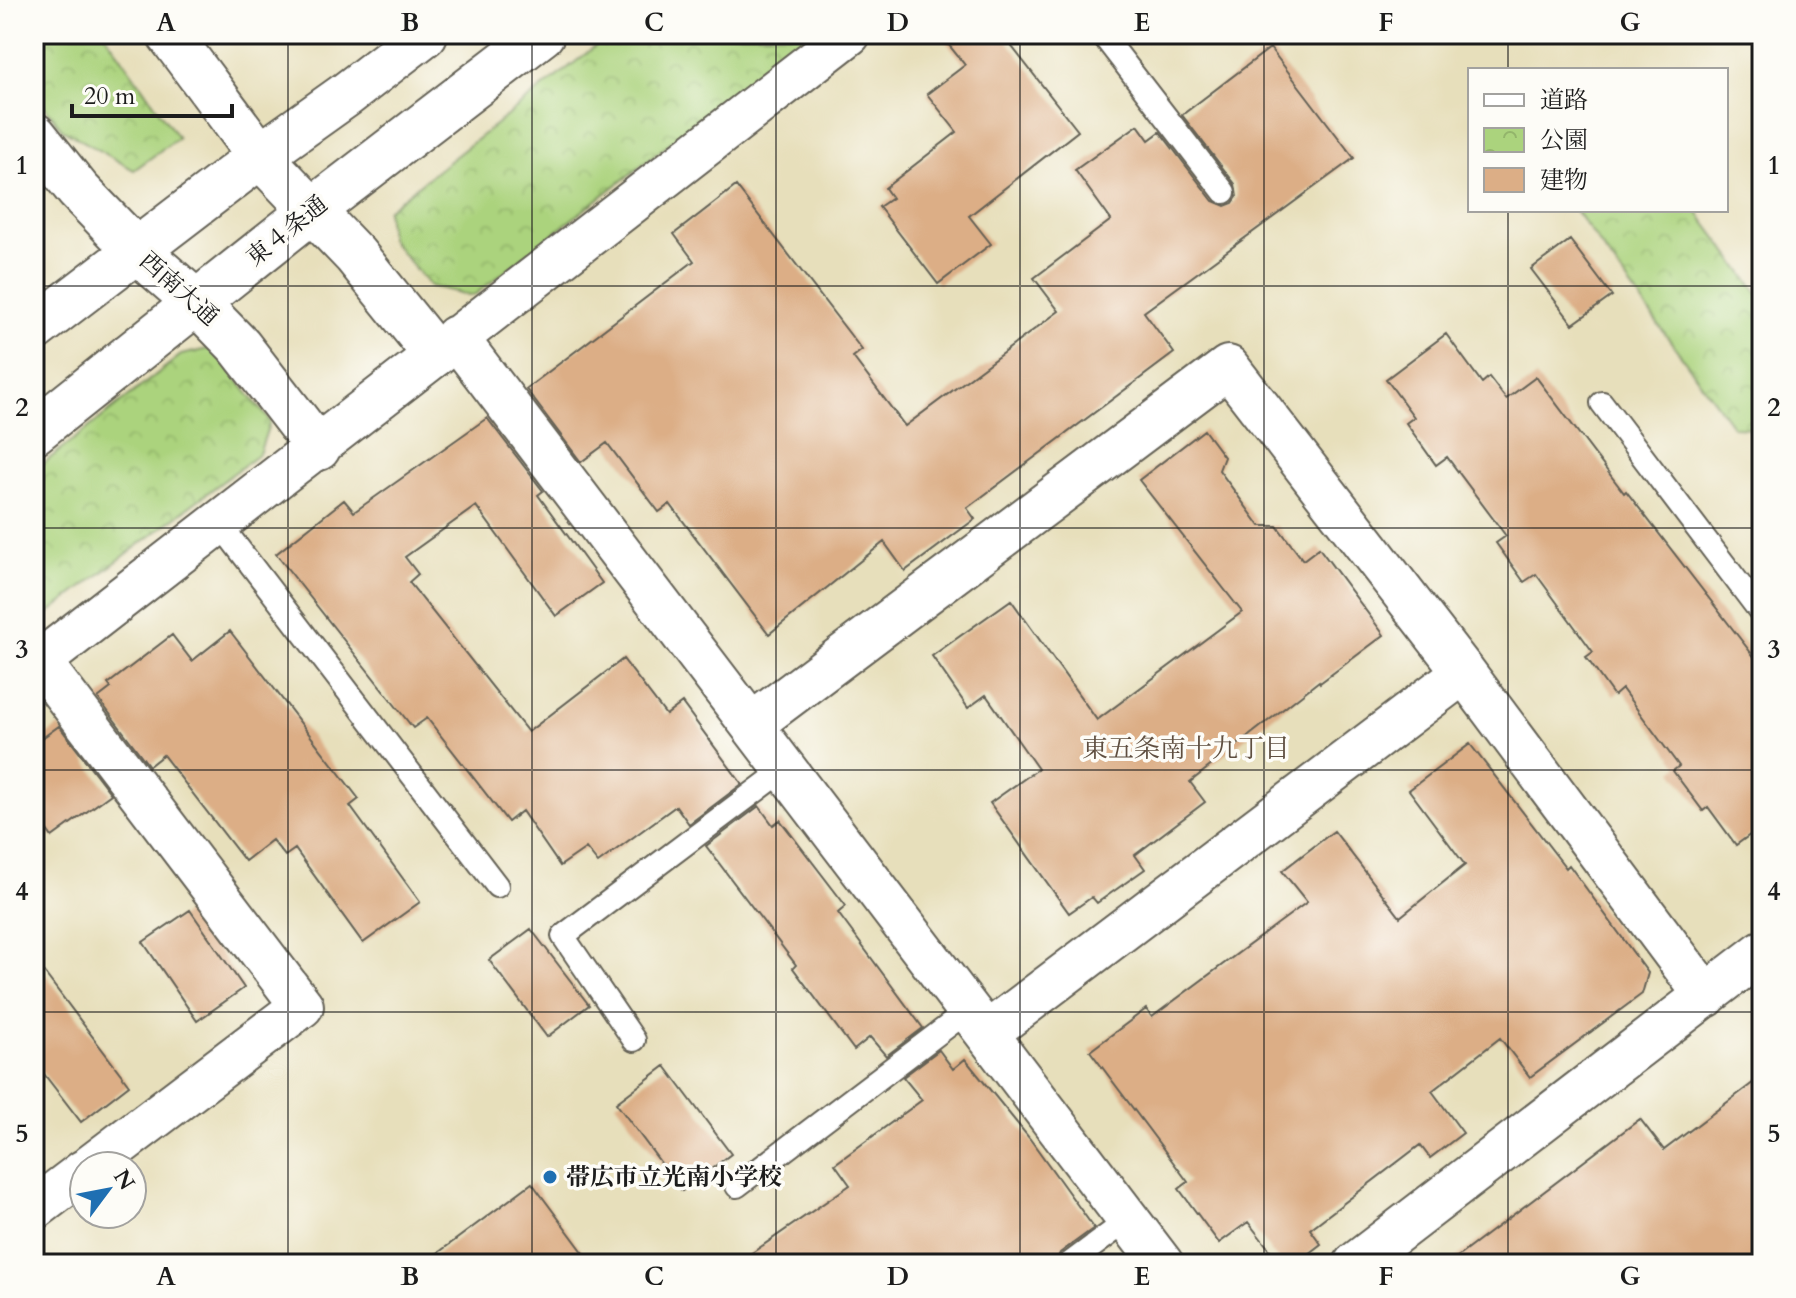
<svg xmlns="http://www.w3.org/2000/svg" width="1796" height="1298" viewBox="0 0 1796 1298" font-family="Cardo,'Noto Serif JP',serif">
  <defs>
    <pattern id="park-crowns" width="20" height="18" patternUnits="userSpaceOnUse" patternTransform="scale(2)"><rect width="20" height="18" fill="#abd37d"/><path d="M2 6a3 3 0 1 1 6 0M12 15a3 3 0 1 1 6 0" fill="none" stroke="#93b56b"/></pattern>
  </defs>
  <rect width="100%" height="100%" fill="#fdfcf7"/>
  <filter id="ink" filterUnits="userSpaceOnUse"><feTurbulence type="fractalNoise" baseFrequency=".0125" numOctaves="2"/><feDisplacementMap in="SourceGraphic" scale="16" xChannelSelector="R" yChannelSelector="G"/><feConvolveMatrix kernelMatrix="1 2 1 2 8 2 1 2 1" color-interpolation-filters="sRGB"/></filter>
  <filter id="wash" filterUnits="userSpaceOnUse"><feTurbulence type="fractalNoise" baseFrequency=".006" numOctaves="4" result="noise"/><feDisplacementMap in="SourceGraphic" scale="32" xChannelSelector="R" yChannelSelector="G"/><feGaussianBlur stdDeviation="1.8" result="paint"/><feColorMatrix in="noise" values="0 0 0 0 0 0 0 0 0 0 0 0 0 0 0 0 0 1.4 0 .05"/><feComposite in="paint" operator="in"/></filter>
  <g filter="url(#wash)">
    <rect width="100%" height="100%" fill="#e7dfbb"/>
    <!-- park -->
    <path fill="url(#park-crowns)" stroke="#64784c" stroke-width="2" d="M34 34H105L178 138 134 170 62 129 34 93Z
      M611 34H811L473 296 430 286 390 239 387 210Z
      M1575 210H1696L1762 299V428L1733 427Z
      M212 348 270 421 259 454 34 624V471L181 355Z"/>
    <g id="blocks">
      <!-- building -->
      <path fill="#dcae86" d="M940 34H1002L1078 131 969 216 991 244 938 284 879 207 892 198 885 188 957 132 927 94 965 65Z
        M1270 48 1354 158 1144 312 1174 353 967 508 975 519 905 571 884 542 769 634 670 504 659 512 607 443 581 462 526 389 694 261 674 234 736 186 862 350 853 357 905 426 1059 311 1034 278 1111 220 1075 170 1138 125 1149 140 1160 132 1213 201 1225 206 1233 203 1237 197 1235 184 1182 115Z
        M1570 240 1612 296 1573 324 1531 269Z
        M1446 334 1482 383 1489 377 1506 399 1536 377 1624 493 1626 491 1762 667V826L1736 845 1708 807 1703 811 1673 771 1679 766 1622 689 1614 696 1586 657 1593 652 1536 574 1524 582 1496 543 1506 536 1447 457 1436 465 1406 423 1414 417 1386 379Z
        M487 418 543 491 538 495 602 583 556 616 476 506 405 557 418 574 409 582 528 732 623 659 666 715 682 703 742 784 689 824 676 806 598 863 586 848 560 866 522 811 508 822 427 718 413 728 276 554 344 500 354 512Z
        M1204 430 1224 457 1219 470 1260 526H1277L1303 560 1319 548 1384 635 1320 683 1319 681 1190 782 1205 802 1135 855 1145 869 1097 903 1092 897 1069 913 990 803 1038 769 986 695 968 708 932 656 1011 600 1097 720 1242 612 1139 480Z
        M230 631 359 799 350 806 420 902 363 943 295 849 285 856 272 840 245 861 163 755 149 766 98 698 111 688 108 684 172 635 192 661Z
        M59 726 111 794 52 837 34 812V744Z
        M1470 744 1566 868 1569 865 1648 973 1642 994 1530 1077 1500 1038 1432 1091 1463 1133 1430 1158 1420 1145 1310 1229 1321 1244 1295 1264H1281L1248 1222 1219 1243 1179 1189 1188 1182 1090 1051 1146 1009 1152 1017 1307 902 1282 871 1334 831 1400 917 1465 865 1409 790Z
        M759 806 773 825 780 820 846 906 838 913 923 1028 886 1056 870 1037 854 1050 793 968 796 965 706 846Z
        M190 910 244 988 197 1021 143 942Z
        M531 929 589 1005 547 1037 489 960Z
        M34 959 129 1085 81 1122 34 1061Z
        M939 1050 953 1069 965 1059 1030 1139 1094 1228 1060 1253 1055 1264H736L850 1185 835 1164 922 1100 903 1077Z
        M665 1066 731 1154 682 1191 616 1103Z
        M1762 1076V1264H1448L1640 1119 1664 1150Z
        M532 1183 592 1264H423Z"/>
    </g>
  </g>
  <g filter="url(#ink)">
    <use href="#blocks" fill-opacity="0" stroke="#636054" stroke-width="2"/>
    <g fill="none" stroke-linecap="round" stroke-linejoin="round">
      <defs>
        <path id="lane" d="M1102 34 1224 192
          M1602 403 1762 614
          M219 523 497 886
          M634 1040 563 936 785 769
          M737 1186 969 1010
          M1069 1264 1128 1220"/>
        <path id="street" d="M456 337 1162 1264
          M40 662 302 1006 91 1166
          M34 666 849 34
          M752 724 1228 367 1464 672 1706 996
          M987 1033 1464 672
          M34 1209 84 1171
          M1355 1264 1762 952"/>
        <path id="secondary" d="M169 34 260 156 355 255 435 354
          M34 135 78 190 137 251 198 304 239 346 318 448
          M34 329 260 156 347 94 425 34
          M34 432 314 209 542 34"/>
      </defs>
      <!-- lane casing -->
      <use href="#lane" stroke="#636054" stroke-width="26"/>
      <!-- street casing -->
      <use href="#street" stroke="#636054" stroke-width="46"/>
      <!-- secondary casing -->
      <use href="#secondary" stroke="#636054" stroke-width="48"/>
      <!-- lane -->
      <use href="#lane" stroke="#fff" stroke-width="22"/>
      <!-- street -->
      <use href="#street" stroke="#fff" stroke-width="42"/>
      <!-- secondary -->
      <use href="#secondary" stroke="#fff" stroke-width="44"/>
    </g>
  </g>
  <!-- grid -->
  <path fill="none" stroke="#1c1c1c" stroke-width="2" stroke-opacity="0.55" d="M288 34V1264M532 34V1264M776 34V1264M1020 34V1264M1264 34V1264M1508 34V70M1508 210V1264M34 286H1762M34 528H1762M34 770H1762M34 1012H1762"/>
  <!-- markers -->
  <circle fill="#1f6fb2" stroke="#fdfcf7" stroke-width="3" cx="550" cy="1177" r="8"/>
  <g text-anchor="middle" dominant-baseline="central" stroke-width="7" stroke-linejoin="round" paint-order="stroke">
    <!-- street labels -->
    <g font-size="24" fill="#1c1c1c" stroke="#fdfcf7">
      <text transform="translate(287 231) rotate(-39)">東４条通</text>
      <text transform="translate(179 289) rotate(42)">西南大通</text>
    </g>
    <!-- poi labels -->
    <g font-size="24" font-weight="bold" fill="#1c1c1c" stroke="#fdfcf7" text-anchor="start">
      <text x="566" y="1177">帯広市立光南小学校</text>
    </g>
    <!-- neighbourhood labels -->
    <g font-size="26" fill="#5f4f41" stroke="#fdfcf7">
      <text x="1186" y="748">東五条南十九丁目</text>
    </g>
  </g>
  <!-- margin -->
  <rect width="1796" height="1298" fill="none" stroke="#fdfcf7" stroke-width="88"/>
  <!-- legend -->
  <rect x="1468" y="68" width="260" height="144" fill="#fdfcf7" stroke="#a3a29f" stroke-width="2"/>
  <rect x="1484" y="94" width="40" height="12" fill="#ffffff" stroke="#a3a29f" stroke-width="2"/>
  <text x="1540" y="108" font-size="24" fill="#1c1c1c">道路</text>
  <rect x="1484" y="128" width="40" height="24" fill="url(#park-crowns)" stroke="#a3a29f" stroke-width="2"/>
  <text x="1540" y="148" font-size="24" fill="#1c1c1c">公園</text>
  <rect x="1484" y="168" width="40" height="24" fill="#dcae86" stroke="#a3a29f" stroke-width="2"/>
  <text x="1540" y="188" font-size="24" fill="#1c1c1c">建物</text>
  <!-- north arrow -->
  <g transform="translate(108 1190) rotate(58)"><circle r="38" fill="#fdfcf7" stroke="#a3a29f" stroke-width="2"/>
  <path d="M0-6L14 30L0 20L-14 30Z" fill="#1f6fb2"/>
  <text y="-12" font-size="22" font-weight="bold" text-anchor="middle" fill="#1c1c1c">N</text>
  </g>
  <!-- scale -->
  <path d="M72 104v12h160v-12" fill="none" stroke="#1c1c1c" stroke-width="4"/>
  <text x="84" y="104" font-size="24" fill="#1c1c1c" stroke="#fdfcf7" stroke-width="6" paint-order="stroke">20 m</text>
  <rect x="44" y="44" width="1708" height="1210" fill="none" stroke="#1c1c1c" stroke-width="3"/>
  <g font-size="26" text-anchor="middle" font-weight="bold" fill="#1c1c1c">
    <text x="166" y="31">A</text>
    <text x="410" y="31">B</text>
    <text x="654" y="31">C</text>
    <text x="898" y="31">D</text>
    <text x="1142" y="31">E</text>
    <text x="1386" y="31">F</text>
    <text x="1630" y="31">G</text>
    <text x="22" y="174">1</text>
    <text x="1774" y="174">1</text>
    <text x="22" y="416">2</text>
    <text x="1774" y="416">2</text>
    <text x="22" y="658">3</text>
    <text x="1774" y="658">3</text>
    <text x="22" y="900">4</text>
    <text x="1774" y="900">4</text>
    <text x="22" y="1142">5</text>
    <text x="1774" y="1142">5</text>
    <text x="166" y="1285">A</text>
    <text x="410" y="1285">B</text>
    <text x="654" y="1285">C</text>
    <text x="898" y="1285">D</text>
    <text x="1142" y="1285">E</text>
    <text x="1386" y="1285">F</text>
    <text x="1630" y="1285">G</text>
  </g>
</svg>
